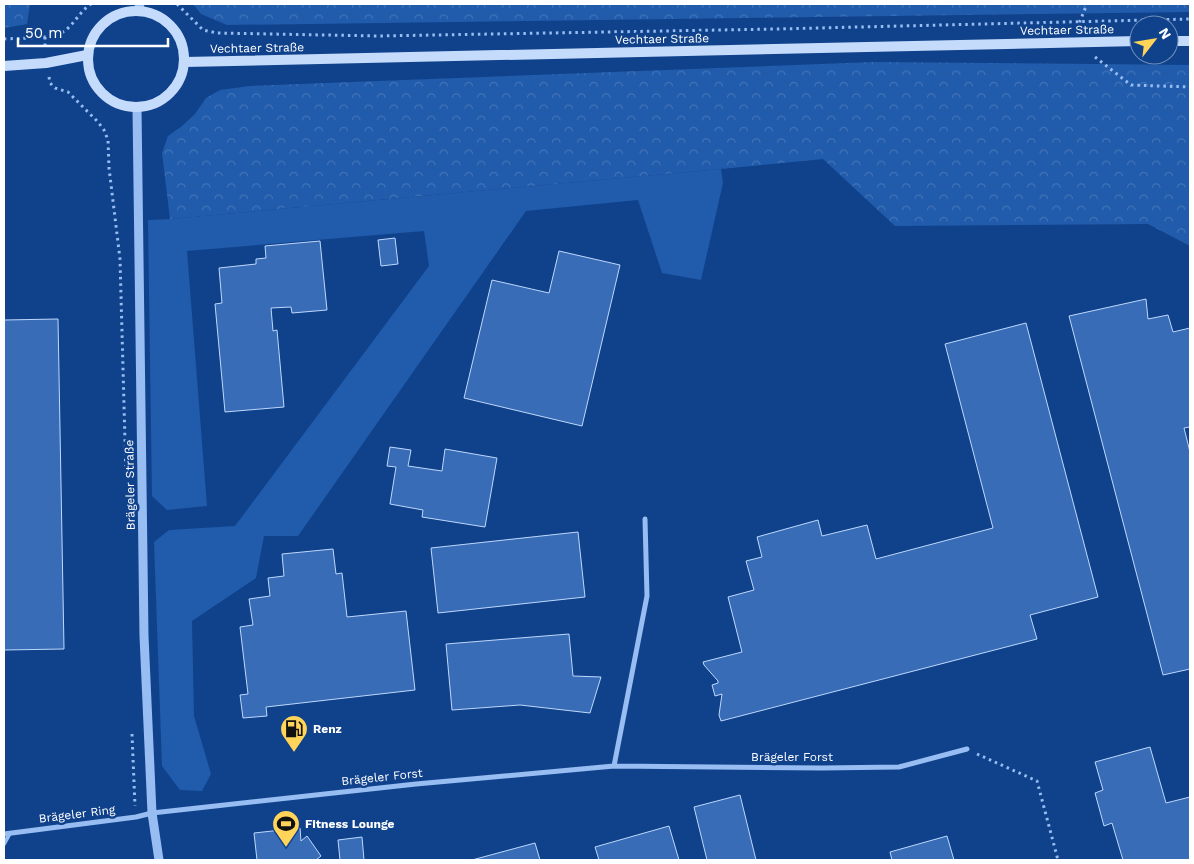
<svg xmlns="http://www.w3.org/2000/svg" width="1194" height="864" viewBox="0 0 1194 864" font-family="'Work Sans',sans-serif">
  <defs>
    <pattern id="forest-crowns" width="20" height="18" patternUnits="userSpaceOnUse" patternTransform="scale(1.25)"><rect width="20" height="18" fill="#215bab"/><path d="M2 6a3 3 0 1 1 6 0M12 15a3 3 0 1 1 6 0" fill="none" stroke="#4274b8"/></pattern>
  </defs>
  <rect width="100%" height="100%" fill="#10428c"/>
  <!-- green -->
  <path fill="#215bab" d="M721 169 723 183 701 280 662 273 638 200 526 211 298 536H264L256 578 192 621 194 716 211 774 202 791 180 790 162 766 154 542 169 530 235 526 429 266 424 231 187 251 207 506 167 510 152 496 148 220 170 219 455 193Z"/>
  <!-- forest -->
  <path fill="url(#forest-crowns)" d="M4 4H30L27 24 4 28Z
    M193 4H1190V12L227 25 201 14Z
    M874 62 1190 65V246L1148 224 895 226 823 159 721 169 455 193 170 219 162 153 168 136 182 126 195 114 206 98 220 90 250 86Z"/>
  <!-- building -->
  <path fill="#386cb6" stroke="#bed8fd" d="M395 238 398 264 381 266 378 240Z
    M320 241 327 310 292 313 291 307 271 308 273 331 277 330 284 407 225 412 215 304 222 303 219 268 256 264V259L266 258 265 246Z
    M559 251 620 265 582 426 464 398 492 280 549 293Z
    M1146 299 1148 319 1168 315 1173 332 1190 328V427L1184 428 1190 452V669L1163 675 1069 316Z
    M58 319 64 649 4 650V320Z
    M1026 323 1098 597 1030 615 1037 639 721 721 719 715 722 694 715 696 712 685 718 683V681L704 665 703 662 742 652 728 597 754 590 746 561 762 557 757 537 818 520 822 536 867 525 876 559 993 528 945 344Z
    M390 447 411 450 408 466 442 471 445 449 497 458 485 527 422 517 423 510 390 504 396 467 387 466Z
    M578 532 585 597 438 613 431 548Z
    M333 549 336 574 342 573 347 617 406 611 415 690 266 707 267 716 243 718 240 695 248 694 240 627 253 625 249 599 270 596 268 578 284 576 282 554Z
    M569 634 573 676 601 677 590 713 520 705 452 710 446 644Z
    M1150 747 1166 803 1190 797V860H1123L1112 823 1104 826 1095 793 1103 790 1095 762Z
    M740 795 756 860H707L694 807Z
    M669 826 679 860H599L595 847Z
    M300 828 301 841 307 836 321 856 316 860H257L254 833Z
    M947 836 954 860H892L890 852Z
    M362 837 364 860H340L338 840Z
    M535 843 540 860H472Z"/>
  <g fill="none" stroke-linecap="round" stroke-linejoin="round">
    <!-- path -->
    <path stroke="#97bdf2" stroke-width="3" stroke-dasharray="2.5 4" stroke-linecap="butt" d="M177 4 203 30 217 33 378 36 777 29 1190 19
      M1079 29 1080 21 1087 4
      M45 37V49
      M4 39C19 38 50 39 63 32 73 26 80 11 91 4
      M1095 57 1131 85 1190 87
      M49 77 50 83 55 88 68 92 98 122 104 130 108 140 109 168 120 259 126 478
      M132 734 135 806
      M977 754 1037 781 1058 860"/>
    <!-- service -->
    <path stroke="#97bdf2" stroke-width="4" d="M4 844 10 833"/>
    <!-- minor -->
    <path stroke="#97bdf2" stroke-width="5" d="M614 766 647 596 645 519
      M4 834 136 817 152 813 416 784 614 766 822 768 899 767 967 749"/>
    <!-- tertiary -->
    <path stroke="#97bdf2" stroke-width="9" d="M139 4 141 11
      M137 108 144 636 152 813 159 860"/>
    <!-- secondary -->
    <path stroke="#c5dbfc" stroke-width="10" d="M88 59a48 48 0 1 1 96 0a48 48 0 1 1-96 0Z
      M1169 41H1190
      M185 62 1139 41
      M4 66 46 63 87 55"/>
  </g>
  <!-- icons -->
  <defs>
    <symbol id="fuel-pin" viewBox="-11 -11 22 30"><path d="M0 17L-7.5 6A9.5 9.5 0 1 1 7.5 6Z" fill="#ffd458" stroke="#10428c"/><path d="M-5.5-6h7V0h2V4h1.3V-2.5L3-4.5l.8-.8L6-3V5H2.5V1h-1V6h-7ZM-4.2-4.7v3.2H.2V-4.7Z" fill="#111"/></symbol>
    <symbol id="stadium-pin" viewBox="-11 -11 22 30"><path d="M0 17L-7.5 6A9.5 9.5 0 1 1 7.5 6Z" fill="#ffd458" stroke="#10428c"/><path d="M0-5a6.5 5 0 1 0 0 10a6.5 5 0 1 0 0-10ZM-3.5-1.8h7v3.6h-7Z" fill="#111"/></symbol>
  </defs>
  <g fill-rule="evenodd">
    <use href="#fuel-pin" x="278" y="713" width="32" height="43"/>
    <use href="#stadium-pin" x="270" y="808" width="32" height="43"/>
  </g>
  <g text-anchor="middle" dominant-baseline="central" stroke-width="5" stroke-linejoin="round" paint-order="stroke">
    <!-- street labels -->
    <g font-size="12" fill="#fff" stroke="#10428c">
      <text transform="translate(1067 30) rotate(-1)">Vechtaer Straße</text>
      <text transform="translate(662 39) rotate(-1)">Vechtaer Straße</text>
      <text transform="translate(257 48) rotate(-1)">Vechtaer Straße</text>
      <text transform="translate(130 485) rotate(-91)">Brägeler Straße</text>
      <text x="792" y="757">Brägeler Forst</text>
      <text transform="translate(382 777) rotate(-6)">Brägeler Forst</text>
      <text transform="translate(77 814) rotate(-7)">Brägeler Ring</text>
    </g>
    <!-- poi labels -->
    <g font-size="12" font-weight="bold" fill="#fff" stroke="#10428c" text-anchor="start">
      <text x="313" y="729">Renz</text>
      <text x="305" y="824">Fitness Lounge</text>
    </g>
  </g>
  <!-- border -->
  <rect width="1194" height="864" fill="none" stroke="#ffffff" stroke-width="10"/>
  <!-- north arrow -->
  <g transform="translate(1154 40) rotate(59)"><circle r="24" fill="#10428c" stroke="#708eba"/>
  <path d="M0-4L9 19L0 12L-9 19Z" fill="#ffd458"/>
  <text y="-8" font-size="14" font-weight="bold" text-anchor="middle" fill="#ffffff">N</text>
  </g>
  <!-- scale -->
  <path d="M18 38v8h150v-8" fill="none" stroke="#ffffff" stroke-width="2.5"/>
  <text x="25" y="38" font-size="15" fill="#ffffff" stroke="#10428c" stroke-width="4" paint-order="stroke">50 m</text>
</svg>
